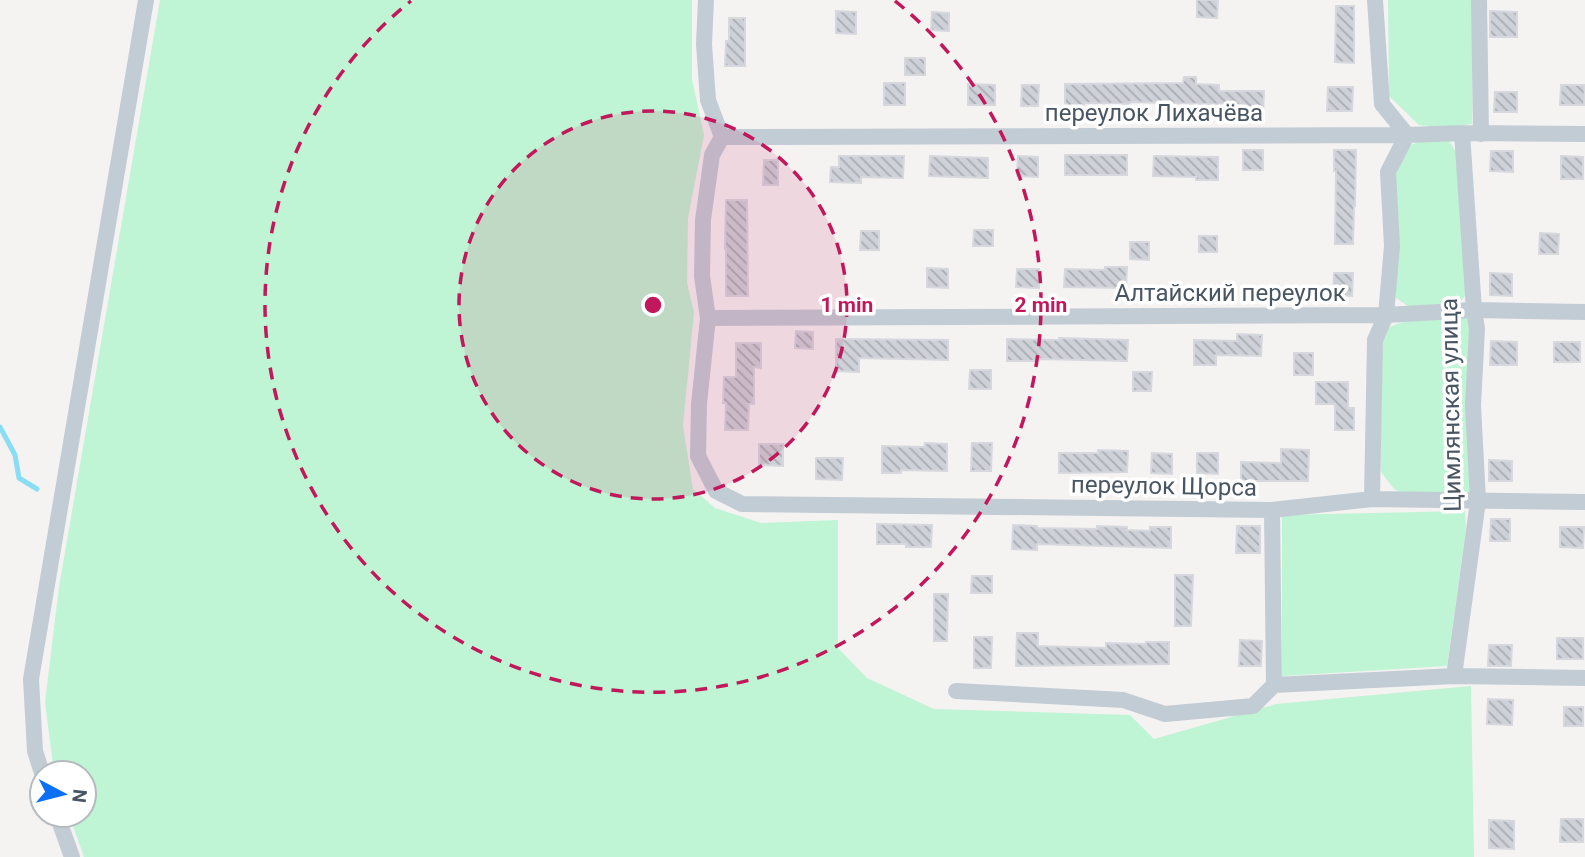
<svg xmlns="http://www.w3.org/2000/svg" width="1585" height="857" viewBox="0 0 1585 857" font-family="Roboto,sans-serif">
  <defs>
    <pattern id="building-back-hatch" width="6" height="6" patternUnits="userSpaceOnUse" patternTransform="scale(1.75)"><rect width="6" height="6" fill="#ced1d8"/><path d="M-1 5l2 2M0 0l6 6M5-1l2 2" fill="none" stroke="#a9acb3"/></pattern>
  </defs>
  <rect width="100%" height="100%" fill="#f5f2f2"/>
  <!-- green -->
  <path fill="#bff4d4" d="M160 0H692V79L704 135 688 218 687 283 694 312 683 426 693 489 715 508 761 523 838 520V648L867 678 934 709 1130 715 1154 739 1276 704 1471 686 1474 857H84L69 815H84V773H54L45 702 59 587Z
    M1388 0H1473L1472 124 1446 128 1419 125 1389 96Z
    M1424 140H1449L1459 158 1466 295 1459 303 1409 307 1396 298 1395 177 1403 158 1411 145Z
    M1469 318 1474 492 1466 494 1406 495 1394 489 1381 472 1379 354C1381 345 1382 334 1389 328 1403 317 1450 319 1469 318Z
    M1465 511 1466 529 1447 666 1282 676V515Z"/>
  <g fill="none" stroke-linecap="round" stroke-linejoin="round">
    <!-- stream -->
    <path stroke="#89ddf4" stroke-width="5" d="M0 427 15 455 19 478 37 489"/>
  </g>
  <!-- building -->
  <path fill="url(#building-back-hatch)" stroke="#d6d8de" stroke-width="2" d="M1197 0H1218L1217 18 1197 17Z
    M1336 6H1354V63L1335 62Z
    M836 11 856 12V34L836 33Z
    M1490 11 1517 12V37H1490Z
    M932 12 949 13V31L931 30Z
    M729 18H745V66H725L726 41H729Z
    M905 58H925V75H905Z
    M1184 77H1196V84L1219 85V91H1264L1263 114 1238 113V105L1130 102V104L1084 103V105H1065V84L1183 83Z
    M884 83H905V105H884Z
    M968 84 995 85V105H968Z
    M1022 85H1039L1038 106H1021Z
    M1561 85H1585L1584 105H1560Z
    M1328 87H1353L1352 111H1327Z
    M1495 92H1517V112H1494Z
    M1243 150H1263V170H1243Z
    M1334 150H1356L1355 206H1354L1353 244H1335L1336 171H1334Z
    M1491 151H1513V172L1490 171Z
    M1065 155H1127V175H1065Z
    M839 156H904L903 178 861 177V183L830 182 831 167H839Z
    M930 156 988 158V178L929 176Z
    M1018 156 1038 157V177L1017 176Z
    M1154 156 1218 157V180H1196V177L1153 176Z
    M1561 156 1583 157V179H1561Z
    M764 160H778V185H763Z
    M726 200H747L748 296H726V249H725Z
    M974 230H993V246H973Z
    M861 231H879V250H860Z
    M1540 233 1559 234 1558 254H1539Z
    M1199 236H1217V252H1199Z
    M1130 242H1149V260L1130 259Z
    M1105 267H1127L1126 288 1064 287 1065 269 1105 270Z
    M927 268 948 269V288L927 287Z
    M1017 269H1039V288L1016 287Z
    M1334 273H1353L1352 296 1333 295Z
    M1490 273 1512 274V296L1490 295Z
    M796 331 813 332V349L795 348Z
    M1237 334 1262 335 1261 356 1216 355V365H1194V340L1237 341Z
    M1059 338 1128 340 1127 361 1037 359V361H1007V339L1059 340Z
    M836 339 948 340V360L859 358V372L836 371Z
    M1491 341 1517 342V365H1490Z
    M1554 342H1580V362H1554Z
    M736 343H761V368L754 367V404H749L748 430H725L726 403H723L724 377H736Z
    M1294 353H1313V375H1294Z
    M970 370H991V389H969Z
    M1133 372H1152L1151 391H1133Z
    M1316 382H1348V408H1354V430H1335V404H1316Z
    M925 443 947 444V471L901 470V473H882V446L924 447Z
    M972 443H992L991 471H971Z
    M759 444H783V466L759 465Z
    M1281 449 1309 450 1308 481H1241V462L1281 463Z
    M1098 450 1128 451 1127 472 1059 473V453H1098Z
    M1152 453 1172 454V474L1151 473Z
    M1197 453H1218V474L1197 473Z
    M816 458H843L842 480 816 479Z
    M1489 460 1512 461V481H1489Z
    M1491 519H1510V541H1490Z
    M877 524 932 525 931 547H906V544H877Z
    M1013 525 1037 526V528L1097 529V526L1127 527V530L1150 531V527H1171V548L1037 544V550L1012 549Z
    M1237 526H1260V553H1236Z
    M1560 527H1584L1583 548 1560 547Z
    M1175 575H1193L1191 626H1175Z
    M972 576H992V593H971Z
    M934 594H948L947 641H934Z
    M1017 633H1038V646L1106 648V643L1146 644V642H1169V664L1016 666Z
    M974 637H992L991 668H974Z
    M1557 638H1583V659H1557Z
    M1240 640 1262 641 1261 666H1239Z
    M1489 645H1512L1511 666H1488Z
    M1488 699 1513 700 1512 725 1487 724Z
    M1564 707H1583V726H1564Z
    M1561 819H1583V842H1560Z
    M1489 820 1514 821V849L1489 848Z"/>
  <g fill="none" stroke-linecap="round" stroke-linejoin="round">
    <!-- minor -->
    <path stroke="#c2ccd5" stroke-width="16" d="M706 0 704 44 708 100 722 137 712 155 703 220 702 276 708 318 699 404 698 456 716 491 742 504 1272 510 1372 499 1585 502
      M1479 0 1481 134
      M722 137 1407 135 1462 133 1585 134
      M708 318 1386 315 1474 310 1585 312
      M1372 499 1375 340 1386 315 1392 246 1388 172 1407 135 1382 104 1375 0
      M1272 510 1274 685
      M1454 676 1478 501 1473 405 1477 329 1474 310 1462 133
      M956 691 1123 700 1165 714 1253 706 1274 685 1454 676 1585 678
      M42 773 35 751 31 679 146 0
      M57 815 72 857"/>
  </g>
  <!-- distance rings -->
  <circle cx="653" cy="305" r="194" fill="#c2185b" fill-opacity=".12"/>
  <g fill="none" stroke="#c2185b" stroke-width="3.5" stroke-dasharray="12 9">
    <circle cx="653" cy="305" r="194"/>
    <path d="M895 1A388 388 0 1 1 411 1"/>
  </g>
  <g text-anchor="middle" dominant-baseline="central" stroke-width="7" stroke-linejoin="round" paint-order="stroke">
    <!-- street labels -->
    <g font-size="24" fill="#485562" stroke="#fff">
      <text x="1154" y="113">переулок Лихачёва</text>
      <text x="1230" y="293">Алтайский переулок</text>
      <text transform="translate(1451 405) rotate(-91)">Цимлянская улица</text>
      <text transform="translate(1164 486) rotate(1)">переулок Щорса</text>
    </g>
  </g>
  <circle cx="653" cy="305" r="10" fill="#c2185b" stroke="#fff" stroke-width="3.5"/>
  <g font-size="21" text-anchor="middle" font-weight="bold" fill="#c2185b" stroke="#fff" stroke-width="7" stroke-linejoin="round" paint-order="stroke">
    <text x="847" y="312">1 min</text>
    <text x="1041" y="312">2 min</text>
  </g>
  <!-- north arrow -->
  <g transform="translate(63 794) rotate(97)"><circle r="33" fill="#ffffff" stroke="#b6bbc0" stroke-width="2"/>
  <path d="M0-5L12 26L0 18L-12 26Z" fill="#0c70f5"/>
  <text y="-10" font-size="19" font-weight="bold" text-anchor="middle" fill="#485562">N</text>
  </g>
</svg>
